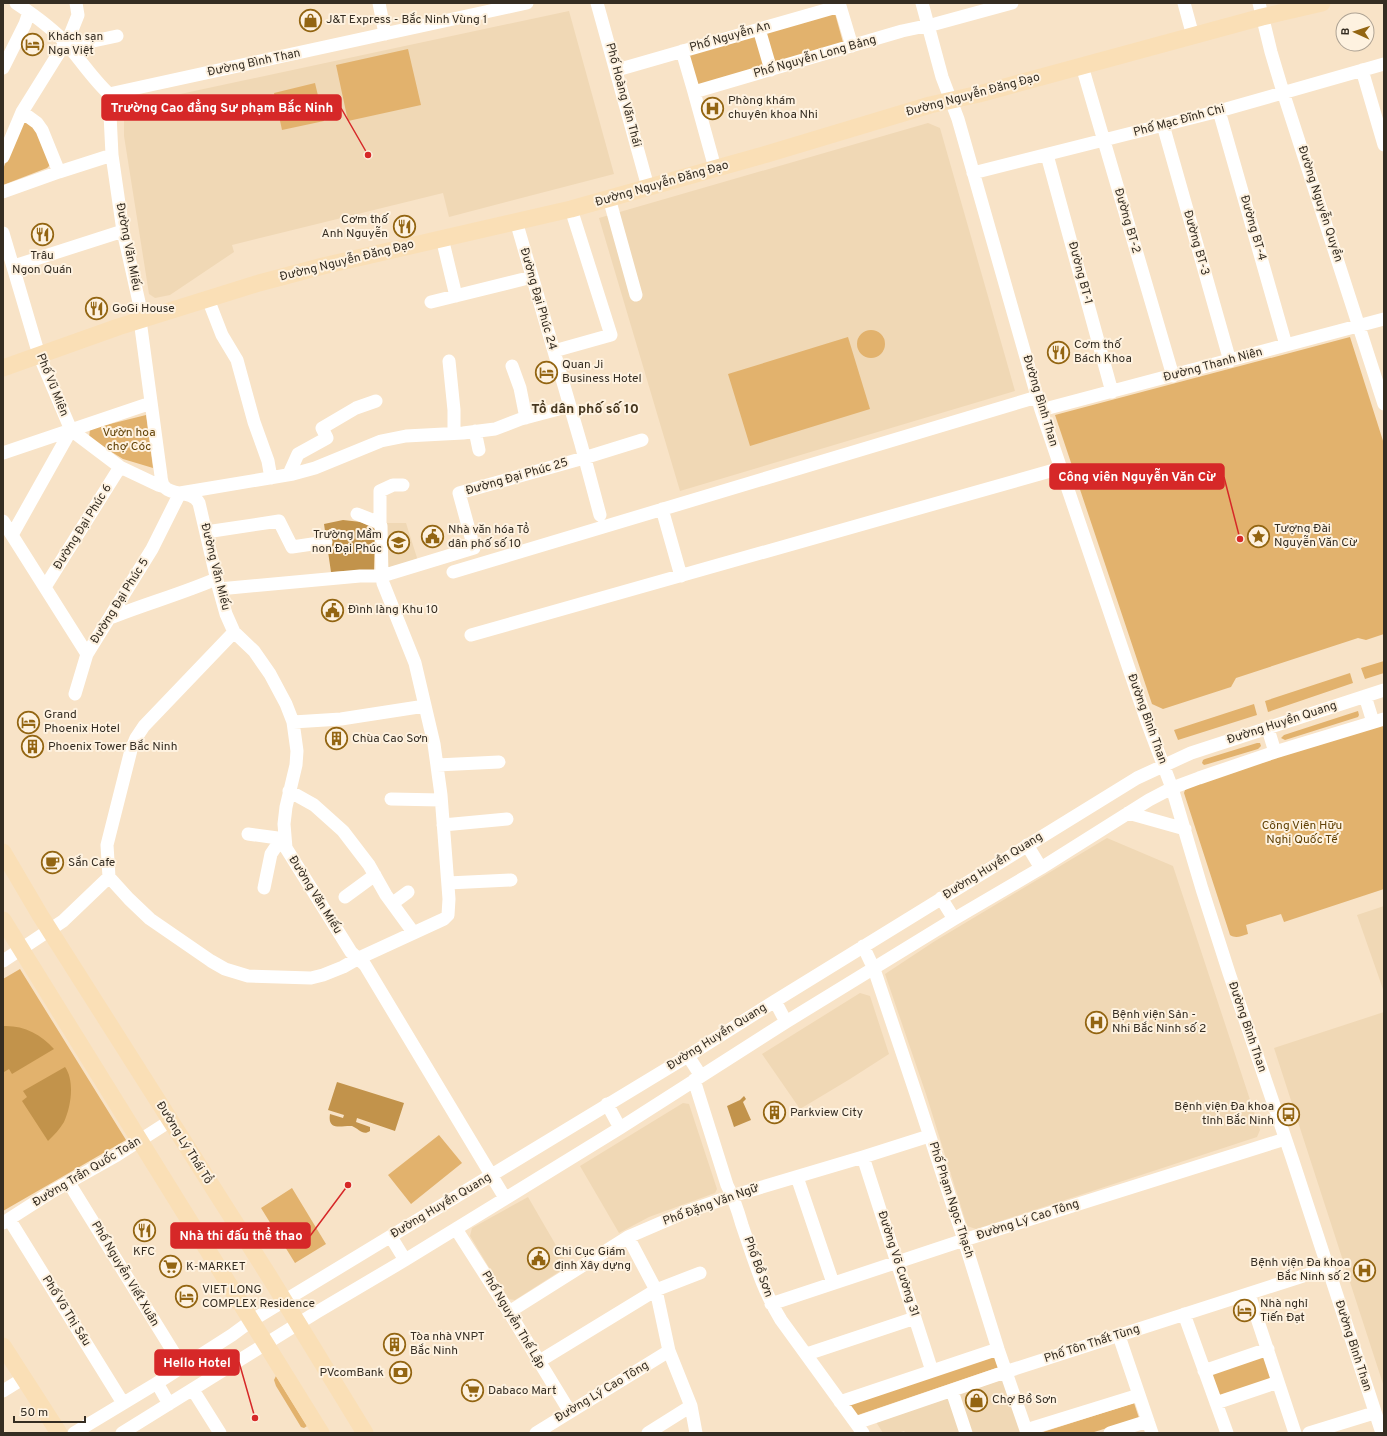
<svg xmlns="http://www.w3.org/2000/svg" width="1387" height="1436" viewBox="0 0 1387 1436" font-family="Overpass,sans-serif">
  <rect width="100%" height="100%" fill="#f8e3c7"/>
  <!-- built -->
  <path fill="#f0d8b5" d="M569 11 614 174 449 217 443 193 232 245 234 252 170 295 155 298 149 294 124 136V117L129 105Z
    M928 123 940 128 1015 391 680 491 599 218Z
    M383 523H406L418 561 386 570Z
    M1107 838 1173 866 1260 1130 1257 1137 976 1229 967 1226 926 1094 885 974 935 941Z
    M1384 906V992L1357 915Z
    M860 993 870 996 889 1054 850 1079 800 1109 762 1054Z
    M1384 1012V1387L1274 1048Z
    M683 1103 689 1104 717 1189 715 1193 649 1217 619 1233 580 1166Z
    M528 1197 568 1266 515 1300 508 1299 470 1236 472 1228Z
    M1004 1379 1023 1433H906L904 1431 897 1433H883L876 1422Z"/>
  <!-- green -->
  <path fill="#e2b26d" d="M834 10 844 46 775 66 765 31Z
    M756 33 766 68 697 89 687 53Z
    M408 49 421 105 348 121 336 65Z
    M315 83 324 121 282 130 274 93Z
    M25 120 37 131 50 165 47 168 3 185V169L23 122Z
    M857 344a14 14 0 1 1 28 0a14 14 0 1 1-28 0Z
    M848 337 870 409 750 446 728 374Z
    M1350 337 1384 444V634L1366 640 1358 638 1236 678 1231 687 1163 709 1152 704 1055 415Z
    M146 415 153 468 123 459 89 438 90 429Z
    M1384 661V673L1365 679 1361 668Z
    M1350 673 1353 683 1268 712 1265 701Z
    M1254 704 1257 715 1178 740 1174 730Z
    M1358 711 1359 715 1358 717 1285 740 1281 738 1284 735Z
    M1384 722V889L1284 922 1281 914 1246 925 1248 934C1241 936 1236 939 1230 935L1184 793 1185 790 1190 786Z
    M1257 743H1260L1261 746 1258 749 1208 764 1204 765 1202 763 1203 760 1205 759Z
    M20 969 126 1140 3 1211V979Z
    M439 1135 462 1163 411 1204 388 1175Z
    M292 1188 326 1244 295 1263 261 1208Z
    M1267 1351 1277 1381 1217 1400 1207 1371Z
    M995 1355 999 1367 855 1416 848 1404Z
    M276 1376 307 1426 304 1428 301 1427 276 1386 274 1380Z
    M1134 1403 1139 1418 1091 1433H1040Z"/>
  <!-- water -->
  <path fill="#c2934b" d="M343 520 361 522 375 529 374 570 331 572 324 524Z
    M3 1026C23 1025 41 1034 54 1049L12 1074 9 1069 4 1072 3 1070Z
    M65 1067C75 1081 71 1107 64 1122 60 1129 54 1135 48 1141L22 1101 27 1097 23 1091Z
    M337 1082 404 1103 395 1131 357 1118 356 1122 370 1127V1131C363 1136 359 1129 352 1126 343 1125 327 1132 330 1114L343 1118 344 1115 328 1110Z
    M744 1096 746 1099 743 1102 751 1120 734 1127 727 1106 740 1100Z"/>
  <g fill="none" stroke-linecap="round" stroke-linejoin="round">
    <!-- minor -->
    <path stroke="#fff" stroke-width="13" d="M16 3C34 15 52 28 67 44 81 61 93 79 109 94L527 3
      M379 3 385 34
      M597 3 648 187
      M922 3 942 77 958 119 1041 410 1147 722 1172 788 1202 889 1229 973 1292 1158 1382 1433
      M1184 3 1193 36
      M1259 3 1271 52 1283 92 1384 404
      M840 6 852 46
      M759 29 771 70
      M70 48 84 43 117 36
      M682 51 694 92
      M1082 66 1173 376
      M3 68 25 24 29 12
      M617 70 840 6 839 3
      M1362 70 1384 145
      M109 94 112 155 123 231 139 302 140 320 161 476C161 479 162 482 163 485 170 497 191 489 199 503L219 589 226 614 234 632 254 651 270 674 286 704 293 722 297 751 296 765 286 807 284 824 286 848 351 952 365 965 505 1198
      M1219 111 1286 345
      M22 112 37 123 42 130 59 172
      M1163 125 1230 361
      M1047 155 1112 392
      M3 157 22 112 70 35 78 15 76 3
      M715 168 694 92 902 31 935 24 1012 3
      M973 173 1219 111 1384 64
      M3 192 59 172 112 155
      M609 198 636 295
      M516 221 581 444 600 515
      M3 233 39 355 71 430 120 467 158 485 165 487
      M442 238 456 296
      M14 266 123 231
      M208 299 222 335 237 360 254 422 268 461 271 478
      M431 302 532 277
      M554 351 611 335 571 209
      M449 361 454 410V433
      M512 366 520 388 526 418
      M1041 410 1384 319
      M475 431 479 450
      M3 453 151 403
      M289 474 298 454 327 438 322 428 356 408 376 401
      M662 509 681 576
      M3 521 87 654 152 549 180 493 293 474 315 468 381 441 406 436 463 433 495 429 521 419 570 406
      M380 523V491L393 485H403
      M206 532 279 521 292 547 326 542
      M12 535 71 430
      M453 572 1037 397
      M45 587 120 467
      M219 589 360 576H382L474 548 459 493 584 458 642 440
      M110 618C145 604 181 594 216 579
      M471 635 1061 468
      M75 694 87 654
      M1365 696 1373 722
      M293 722 341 719 425 706
      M1268 729 1275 752
      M437 765 499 762
      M289 791 314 805 343 831 369 865 386 895 413 932
      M391 799 441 800
      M1128 813 1185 829
      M443 825 507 819
      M248 834 285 839
      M1027 845 1041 868
      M109 877 129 899 150 919 211 961 225 969 248 976 311 978 323 975 343 967 357 959 444 919 448 915 449 899 441 795 434 744 415 663 383 583 382 576 381 526 380 523 357 514
      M109 877 107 845 131 750 136 738 144 726 234 632
      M448 883 511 880
      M264 888 271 854 275 848 285 839
      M345 897 375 875
      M941 898 954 919
      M393 903 408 892
      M863 946 874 969 916 1094 964 1240 998 1349 1027 1433
      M3 961 63 921 109 877
      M775 1001 786 1022
      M688 1056 701 1076
      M694 1080 727 1185C734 1198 738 1211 742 1225 753 1257 763 1291 781 1320L863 1433
      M607 1104 620 1128
      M863 1157 932 1371
      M797 1177 833 1283
      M69 1183 182 1366
      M9 1219 123 1403
      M3 1223 53 1191 117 1155 170 1121
      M456 1229 509 1312 570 1412
      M391 1237 405 1260
      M628 1237 656 1290 669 1351 691 1406 696 1433
      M1249 1294 1295 1433
      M771 1304 964 1240 1285 1139
      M509 1312 628 1237 686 1212 732 1196 863 1157 929 1136
      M1184 1314 1227 1433
      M1119 1336 1152 1433
      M807 1354 915 1318
      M538 1362 656 1290 700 1273
      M1204 1371 1268 1349
      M157 1383 169 1404
      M193 1390 220 1433
      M3 1391 24 1378
      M952 1391 966 1433
      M840 1402 998 1349
      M1216 1403 1278 1382
      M856 1423 1005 1372 1328 1268
      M1026 1430 1139 1395
      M74 1433 157 1383 232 1335 251 1321 688 1056 775 1001 1137 778 1191 753 1384 690
      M122 1433 317 1312 405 1260 620 1128 786 1022 954 919 1041 868 1149 800 1172 788 1199 778 1275 752 1384 719
      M536 1433 669 1351
      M648 1433 691 1406
      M1110 1433 1148 1421
      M1309 1433 1374 1413"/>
    <!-- major -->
    <path stroke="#fadfb6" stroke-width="17" d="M3 368 118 327 259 283 323 266 571 209 767 154 930 105 979 94 1262 17 1322 3
      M3 852 40 915 269 1276 365 1433
      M3 920 321 1433
      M3 1346 59 1433"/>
  </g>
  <!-- icons -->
  <defs>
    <symbol id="shop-ring" viewBox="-11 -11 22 22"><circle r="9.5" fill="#fef2e0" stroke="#936512" stroke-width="1.5"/><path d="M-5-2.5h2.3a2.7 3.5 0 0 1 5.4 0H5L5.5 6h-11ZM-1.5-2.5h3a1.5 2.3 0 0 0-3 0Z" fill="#936512"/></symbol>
    <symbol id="hotel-ring" viewBox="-11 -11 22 22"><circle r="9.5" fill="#fef2e0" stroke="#936512" stroke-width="1.5"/><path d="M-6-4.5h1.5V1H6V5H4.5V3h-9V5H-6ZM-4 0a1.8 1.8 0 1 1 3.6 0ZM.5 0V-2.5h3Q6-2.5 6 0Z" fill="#936512"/></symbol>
    <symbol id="hospital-ring" viewBox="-11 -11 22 22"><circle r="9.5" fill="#fef2e0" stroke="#936512" stroke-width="1.5"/><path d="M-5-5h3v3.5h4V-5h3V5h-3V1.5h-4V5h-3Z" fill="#936512"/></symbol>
    <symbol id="restaurant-ring" viewBox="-11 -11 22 22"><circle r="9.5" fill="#fef2e0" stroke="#936512" stroke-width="1.5"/><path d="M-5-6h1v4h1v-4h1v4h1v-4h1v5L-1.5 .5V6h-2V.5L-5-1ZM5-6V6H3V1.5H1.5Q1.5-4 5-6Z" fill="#936512"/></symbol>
    <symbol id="sight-ring" viewBox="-11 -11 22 22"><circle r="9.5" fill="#fef2e0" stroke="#936512" stroke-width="1.5"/><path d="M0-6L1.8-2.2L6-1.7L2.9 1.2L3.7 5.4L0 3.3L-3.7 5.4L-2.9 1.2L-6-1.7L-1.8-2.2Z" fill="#936512"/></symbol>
    <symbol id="civic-ring" viewBox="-11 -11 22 22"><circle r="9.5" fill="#fef2e0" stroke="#936512" stroke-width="1.5"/><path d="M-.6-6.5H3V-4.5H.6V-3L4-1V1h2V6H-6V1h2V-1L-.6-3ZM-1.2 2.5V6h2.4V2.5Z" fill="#936512"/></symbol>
    <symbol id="school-ring" viewBox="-11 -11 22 22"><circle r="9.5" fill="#fef2e0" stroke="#936512" stroke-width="1.5"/><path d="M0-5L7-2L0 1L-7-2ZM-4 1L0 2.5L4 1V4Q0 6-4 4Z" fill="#936512"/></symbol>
    <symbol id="building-ring" viewBox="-11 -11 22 22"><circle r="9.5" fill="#fef2e0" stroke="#936512" stroke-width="1.5"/><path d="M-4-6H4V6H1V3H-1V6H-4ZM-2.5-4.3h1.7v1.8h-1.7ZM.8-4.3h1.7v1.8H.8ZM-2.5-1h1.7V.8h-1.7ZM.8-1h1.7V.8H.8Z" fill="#936512"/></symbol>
    <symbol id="cafe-ring" viewBox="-11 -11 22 22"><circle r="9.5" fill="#fef2e0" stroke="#936512" stroke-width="1.5"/><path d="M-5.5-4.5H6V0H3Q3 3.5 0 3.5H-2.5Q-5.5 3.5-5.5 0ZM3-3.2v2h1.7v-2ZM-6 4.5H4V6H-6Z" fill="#936512"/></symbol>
    <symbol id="bus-ring" viewBox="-11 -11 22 22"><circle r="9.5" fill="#fef2e0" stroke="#936512" stroke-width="1.5"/><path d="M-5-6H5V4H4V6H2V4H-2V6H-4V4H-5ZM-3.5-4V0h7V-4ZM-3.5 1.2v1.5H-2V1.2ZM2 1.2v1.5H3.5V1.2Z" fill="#936512"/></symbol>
    <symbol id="supermarket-ring" viewBox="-11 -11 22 22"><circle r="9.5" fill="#fef2e0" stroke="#936512" stroke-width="1.5"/><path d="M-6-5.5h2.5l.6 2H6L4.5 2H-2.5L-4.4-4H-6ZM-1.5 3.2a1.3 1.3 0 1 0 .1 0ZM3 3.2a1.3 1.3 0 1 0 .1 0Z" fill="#936512"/></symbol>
    <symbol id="bank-ring" viewBox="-11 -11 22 22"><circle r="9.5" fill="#fef2e0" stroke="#936512" stroke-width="1.5"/><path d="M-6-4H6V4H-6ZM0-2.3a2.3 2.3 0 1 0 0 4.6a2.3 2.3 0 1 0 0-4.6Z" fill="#936512"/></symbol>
  </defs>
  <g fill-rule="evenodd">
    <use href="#shop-ring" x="298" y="8" width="25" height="25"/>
    <use href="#hotel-ring" x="20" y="32" width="25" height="25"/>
    <use href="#hospital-ring" x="700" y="96" width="25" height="25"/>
    <use href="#restaurant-ring" x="392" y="214" width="25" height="25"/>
    <use href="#restaurant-ring" x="30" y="222" width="25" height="25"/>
    <use href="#restaurant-ring" x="84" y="296" width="25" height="25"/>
    <use href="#restaurant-ring" x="1046" y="340" width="25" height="25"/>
    <use href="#hotel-ring" x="534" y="360" width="25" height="25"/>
    <use href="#sight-ring" x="1246" y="524" width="25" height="25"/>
    <use href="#civic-ring" x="420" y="524" width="25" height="25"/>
    <use href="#school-ring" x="386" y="530" width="25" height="25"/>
    <use href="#civic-ring" x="320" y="598" width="25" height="25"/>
    <use href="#hotel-ring" x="16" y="710" width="25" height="25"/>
    <use href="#building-ring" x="324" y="726" width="25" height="25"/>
    <use href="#building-ring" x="20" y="734" width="25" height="25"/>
    <use href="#cafe-ring" x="40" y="850" width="25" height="25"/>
    <use href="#hospital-ring" x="1084" y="1010" width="25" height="25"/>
    <use href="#building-ring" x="762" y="1100" width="25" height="25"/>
    <use href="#bus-ring" x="1276" y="1102" width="25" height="25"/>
    <use href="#restaurant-ring" x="132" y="1218" width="25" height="25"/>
    <use href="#civic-ring" x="526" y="1246" width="25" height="25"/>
    <use href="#supermarket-ring" x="158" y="1254" width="25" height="25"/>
    <use href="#hospital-ring" x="1352" y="1258" width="25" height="25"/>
    <use href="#hotel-ring" x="174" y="1284" width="25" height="25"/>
    <use href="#hotel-ring" x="1232" y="1298" width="25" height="25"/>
    <use href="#building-ring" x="382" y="1332" width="25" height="25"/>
    <use href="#bank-ring" x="388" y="1360" width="25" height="25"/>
    <use href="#supermarket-ring" x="460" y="1378" width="25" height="25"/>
    <use href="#shop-ring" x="964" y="1388" width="25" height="25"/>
  </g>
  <g text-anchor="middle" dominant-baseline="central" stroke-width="4" stroke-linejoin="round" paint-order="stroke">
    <!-- poi labels -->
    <g font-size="12" fill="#352d22" stroke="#fef2e0" text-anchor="start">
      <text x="326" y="20">J&amp;T Express - Bắc Ninh Vùng 1</text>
      <text x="48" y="37">Khách sạn<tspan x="48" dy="14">Nga Việt</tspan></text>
      <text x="728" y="101">Phòng khám<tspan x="728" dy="14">chuyên khoa Nhi</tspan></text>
      <text x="388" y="220" text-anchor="end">Cơm thố<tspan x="388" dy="14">Anh Nguyễn</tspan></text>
      <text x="42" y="256" text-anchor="middle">Trâu<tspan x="42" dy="14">Ngon Quán</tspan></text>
      <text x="112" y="309">GoGi House</text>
      <text x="1074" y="345">Cơm thố<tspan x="1074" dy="14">Bách Khoa</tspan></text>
      <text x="562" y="365">Quan Ji<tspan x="562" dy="14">Business Hotel</tspan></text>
      <text x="1274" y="529">Tượng Đài<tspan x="1274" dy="14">Nguyễn Văn Cừ</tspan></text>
      <text x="448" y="530">Nhà văn hóa Tổ<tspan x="448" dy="14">dân phố số 10</tspan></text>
      <text x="382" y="535" text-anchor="end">Trường Mầm<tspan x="382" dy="14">non Đại Phúc</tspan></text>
      <text x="348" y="610">Đình làng Khu 10</text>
      <text x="44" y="715">Grand<tspan x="44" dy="14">Phoenix Hotel</tspan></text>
      <text x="352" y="739">Chùa Cao Sơn</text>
      <text x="48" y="747">Phoenix Tower Bắc Ninh</text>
      <text x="68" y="863">Sắn Cafe</text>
      <text x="1112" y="1015">Bệnh viện Sản -<tspan x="1112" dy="14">Nhi Bắc Ninh số 2</tspan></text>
      <text x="1274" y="1107" text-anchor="end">Bệnh viện Đa khoa<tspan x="1274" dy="14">tỉnh Bắc Ninh</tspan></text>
      <text x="790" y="1113">Parkview City</text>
      <text x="144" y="1252" text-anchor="middle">KFC</text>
      <text x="554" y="1252">Chi Cục Giám<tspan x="554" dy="14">định Xây dựng</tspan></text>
      <text x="1350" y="1263" text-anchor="end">Bệnh viện Đa khoa<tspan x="1350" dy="14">Bắc Ninh số 2</tspan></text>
      <text x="186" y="1267">K-MARKET</text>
      <text x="202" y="1290">VIET LONG<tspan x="202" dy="14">COMPLEX Residence</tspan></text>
      <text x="1260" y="1304">Nhà nghỉ<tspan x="1260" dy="14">Tiến Đạt</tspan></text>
      <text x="410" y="1337">Tòa nhà VNPT<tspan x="410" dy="14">Bắc Ninh</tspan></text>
      <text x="384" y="1373" text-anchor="end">PVcomBank</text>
      <text x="488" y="1391">Dabaco Mart</text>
      <text x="992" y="1400">Chợ Bồ Sơn</text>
    </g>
    <!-- street labels -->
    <g font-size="12" fill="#352d22" stroke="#fef2e0">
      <text transform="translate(730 37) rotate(-16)">Phố Nguyễn An</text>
      <text transform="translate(815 57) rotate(-16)">Phố Nguyễn Long Bảng</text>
      <text transform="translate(254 63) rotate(-12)">Đường Bình Than</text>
      <text transform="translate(623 95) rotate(75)">Phố Hoàng Văn Thái</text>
      <text transform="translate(973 95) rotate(-15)">Đường Nguyễn Đăng Đạo</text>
      <text transform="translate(1179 121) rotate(-15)">Phố Mạc Đĩnh Chi</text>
      <text transform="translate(662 184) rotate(-16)">Đường Nguyễn Đăng Đạo</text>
      <text transform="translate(1320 204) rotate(72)">Đường Nguyễn Quyền</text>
      <text transform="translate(1127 221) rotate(74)">Đường BT-2</text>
      <text transform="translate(1253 228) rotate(74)">Đường BT-4</text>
      <text transform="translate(1196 243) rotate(74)">Đường BT-3</text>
      <text transform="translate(128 247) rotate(79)">Đường Văn Miếu</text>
      <text transform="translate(347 261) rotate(-14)">Đường Nguyễn Đăng Đạo</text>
      <text transform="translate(1080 273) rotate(75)">Đường BT-1</text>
      <text transform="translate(538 299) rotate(74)">Đường Đại Phúc 24</text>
      <text transform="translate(1213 365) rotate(-15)">Đường Thanh Niên</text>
      <text transform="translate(52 385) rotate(68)">Phố Vũ Miên</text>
      <text transform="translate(1040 401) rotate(73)">Đường Bình Than</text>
      <text transform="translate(517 477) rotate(-16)">Đường Đại Phúc 25</text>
      <text transform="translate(83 527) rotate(-58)">Đường Đại Phúc 6</text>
      <text transform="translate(215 567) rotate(76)">Đường Văn Miếu</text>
      <text transform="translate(120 601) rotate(-58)">Đường Đại Phúc 5</text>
      <text transform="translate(1147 719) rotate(70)">Đường Bình Than</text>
      <text transform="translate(1282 723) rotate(-18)">Đường Huyền Quang</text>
      <text transform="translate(993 866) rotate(-32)">Đường Huyền Quang</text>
      <text transform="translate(315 895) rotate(58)">Đường Văn Miếu</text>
      <text transform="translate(1247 1027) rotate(71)">Đường Bình Than</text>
      <text transform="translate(717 1037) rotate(-32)">Đường Huyền Quang</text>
      <text transform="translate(184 1143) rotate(58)">Đường Lý Thái Tổ</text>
      <text transform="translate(87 1172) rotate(-31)">Đường Trần Quốc Toản</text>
      <text transform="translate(951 1200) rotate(72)">Phố Phạm Ngọc Thạch</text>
      <text transform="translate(711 1205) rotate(-20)">Phố Đặng Văn Ngữ</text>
      <text transform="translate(441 1206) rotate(-31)">Đường Huyền Quang</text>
      <text transform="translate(1028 1220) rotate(-18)">Đường Lý Cao Tông</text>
      <text transform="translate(898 1264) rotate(72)">Đường Võ Cường 31</text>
      <text transform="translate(758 1267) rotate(70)">Phố Bồ Sơn</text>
      <text transform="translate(125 1274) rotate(59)">Phố Nguyễn Viết Xuân</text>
      <text transform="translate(66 1311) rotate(58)">Phố Võ Thị Sáu</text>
      <text transform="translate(513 1320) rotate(59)">Phố Nguyễn Thế Lập</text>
      <text transform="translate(1092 1344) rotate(-18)">Phố Tôn Thất Tùng</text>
      <text transform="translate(1353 1346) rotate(72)">Đường Bình Than</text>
      <text transform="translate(602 1392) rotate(-31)">Đường Lý Cao Tông</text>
    </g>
    <!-- park labels -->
    <g font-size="12" fill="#614105" stroke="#fef2e0">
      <text x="129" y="433">Vườn hoa<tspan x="129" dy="14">chợ Cóc</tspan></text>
      <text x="1302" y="826">Công Viên Hữu<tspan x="1302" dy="14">Nghị Quốc Tế</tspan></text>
    </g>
    <!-- quarter labels -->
    <g font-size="14" font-weight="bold" fill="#46361e" stroke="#fef2e0">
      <text x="585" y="409">Tổ dân phố số 10</text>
    </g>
  </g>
  <!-- callouts -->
  <path fill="none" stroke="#d62828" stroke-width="1.5" d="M368 155L341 108M1240 539L1224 477M348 1185L310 1236M255 1418L239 1362"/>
  <g fill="#d62828" stroke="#fef2e0" stroke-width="1.5">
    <circle cx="368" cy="155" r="4"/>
    <circle cx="1240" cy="539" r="4"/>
    <circle cx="348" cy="1185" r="4"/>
    <circle cx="255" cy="1418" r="4"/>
  </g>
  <g fill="#d62828" stroke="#d62828" stroke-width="1.5">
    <rect x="102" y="95" width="239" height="25" rx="4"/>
    <rect x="1050" y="464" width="174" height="25" rx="4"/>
    <rect x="171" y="1223" width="139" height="25" rx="4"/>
    <rect x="155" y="1350" width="84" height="25" rx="4"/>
  </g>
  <g font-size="13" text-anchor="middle" font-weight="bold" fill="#fff">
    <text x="222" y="112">Trường Cao đẳng Sư phạm Bắc Ninh</text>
    <text x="1137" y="481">Công viên Nguyễn Văn Cừ</text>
    <text x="241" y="1240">Nhà thi đấu thể thao</text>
    <text x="197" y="1367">Hello Hotel</text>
  </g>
  <!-- border -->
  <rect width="1387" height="1436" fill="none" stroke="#352d22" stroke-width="8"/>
  <!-- north arrow -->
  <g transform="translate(1355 32) rotate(273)"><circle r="19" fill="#fef2e0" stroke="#aea394"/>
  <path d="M0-3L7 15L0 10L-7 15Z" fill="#936512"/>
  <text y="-6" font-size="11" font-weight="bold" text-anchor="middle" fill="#352d22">B</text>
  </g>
  <!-- scale -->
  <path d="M14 1416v6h71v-6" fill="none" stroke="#352d22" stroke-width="2"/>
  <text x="20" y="1416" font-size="12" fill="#352d22" stroke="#fef2e0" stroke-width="3" paint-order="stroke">50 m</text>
</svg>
